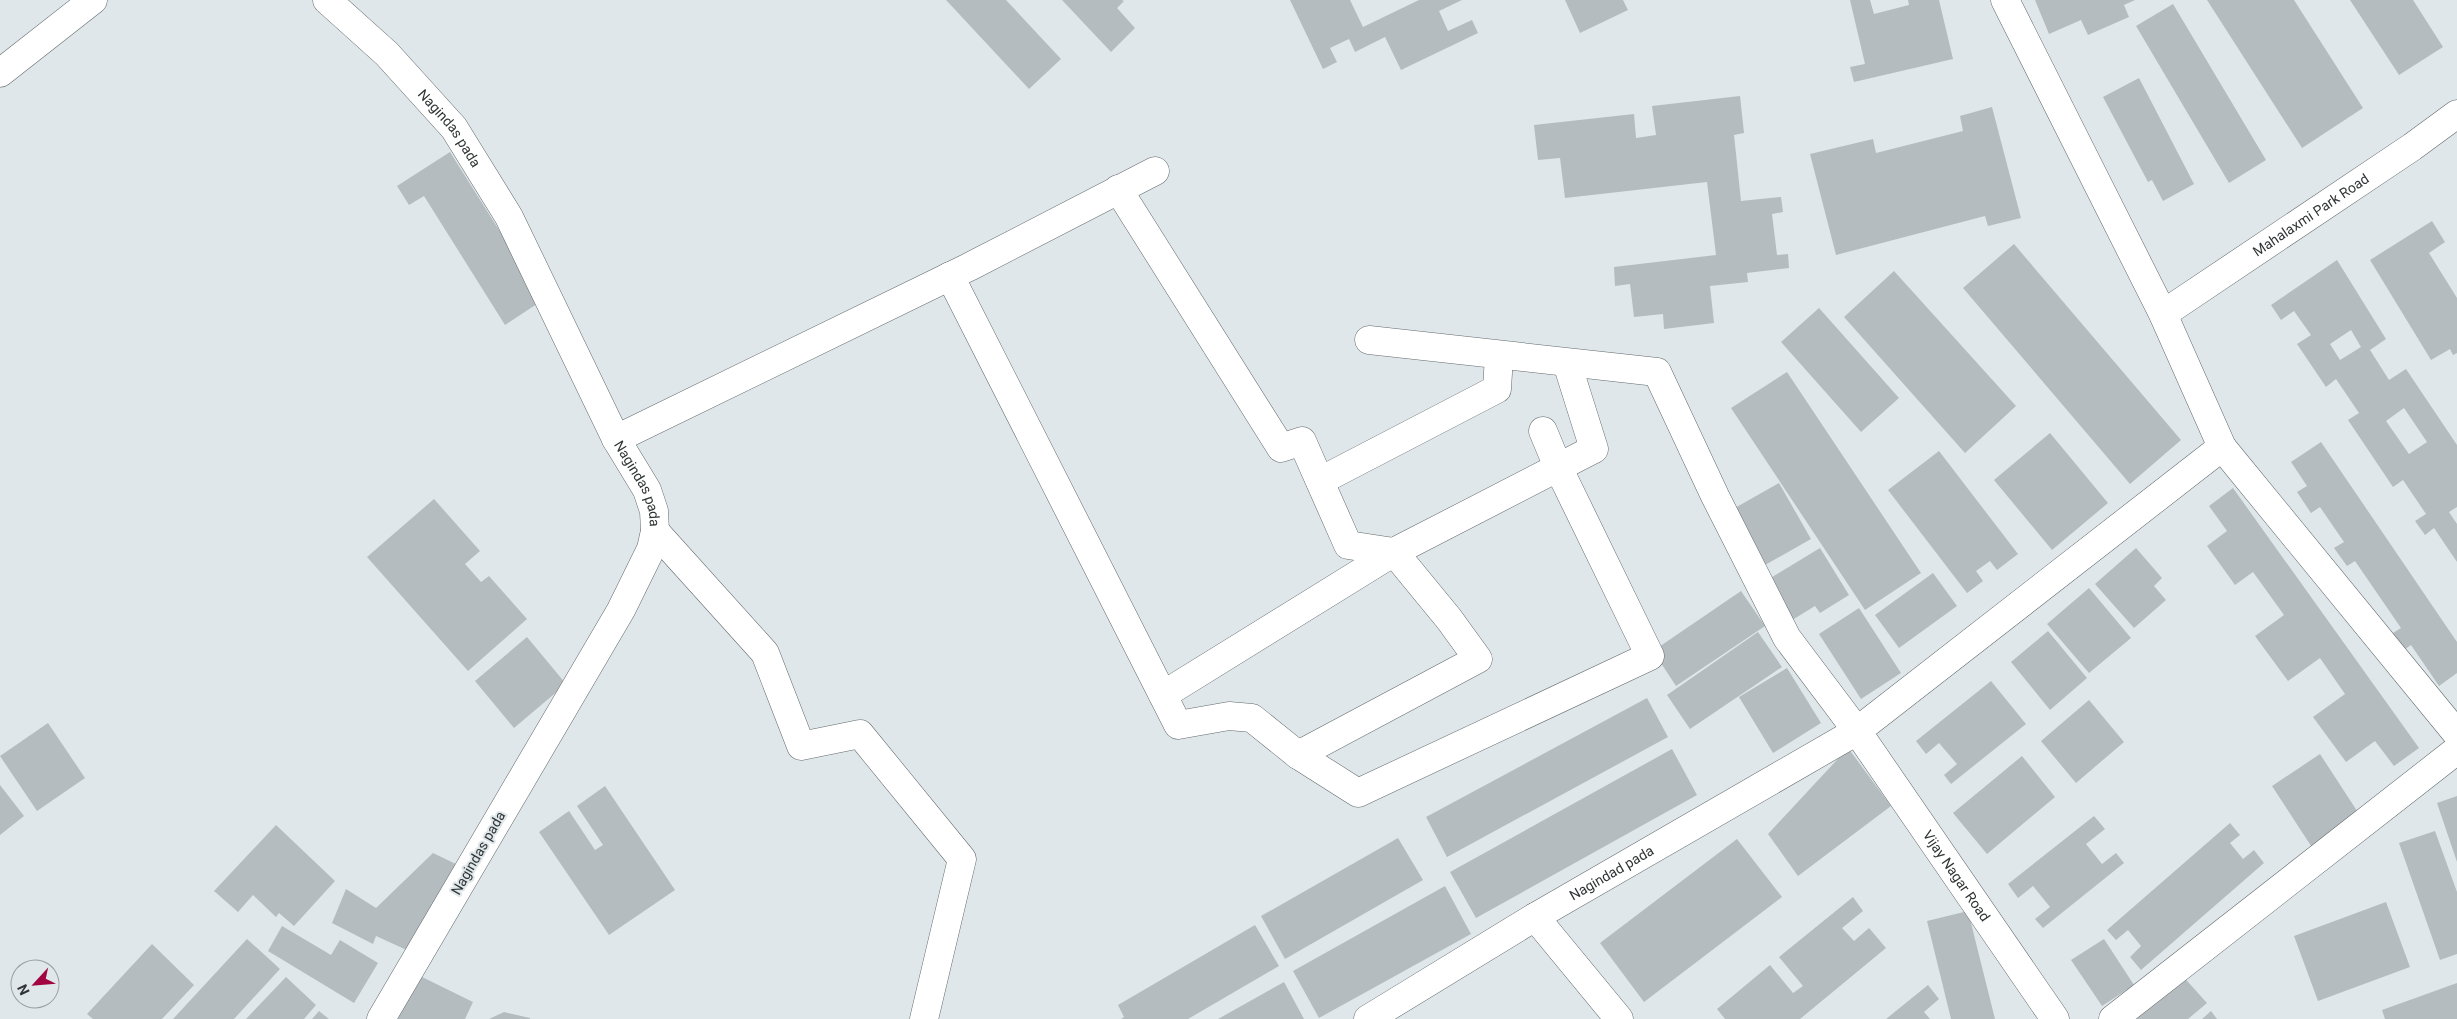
<svg xmlns="http://www.w3.org/2000/svg" width="2457" height="1019" viewBox="0 0 2457 1019" font-family="Roboto,sans-serif">
  <rect width="100%" height="100%" fill="#dfe7ea"/>
  <!-- building -->
  <path fill="#b5bcbf" fill-rule="evenodd" d="M946 0H1006L1061 59 1029 89Z
    M1062 0H1122L1124 1 1117 8 1135 28 1111 52Z
    M1290 0H1350L1363 27 1419 0H1462L1439 11 1448 31 1472 20 1478 33 1401 70 1385 37 1355 52 1349 39 1330 48 1337 62 1323 69Z
    M1565 0H1623L1628 10 1580 33Z
    M1850 0H1870L1874 14 1909 5 1908 0H1939L1953 59 1854 82 1850 67 1865 64Z
    M2035 0H2135L2124 5 2129 17 2088 35 2081 20 2049 34Z
    M2207 0H2294L2363 108 2302 148Z
    M2350 0H2413L2443 47 2399 75Z
    M2173 4 2266 160 2229 183 2136 26Z
    M2139 78 2194 184 2163 201 2152 180 2148 182 2103 97Z
    M1740 96 1744 133 1734 135 1741 201 1781 197 1783 212 1772 214 1777 255 1788 254 1789 268 1747 273 1748 282 1710 286 1714 323 1664 329 1663 314 1634 317 1630 284 1615 286 1614 267 1716 255 1707 182 1565 198 1560 158 1538 160 1534 125 1634 114 1636 138 1656 135 1652 106Z
    M1992 107 2021 218 1988 226 1985 216 1836 255 1810 154 1873 139 1876 153 1963 131 1960 116Z
    M450 152 543 300 505 325 424 196 409 205 397 186Z
    M2432 221 2445 242 2429 253 2457 298V353L2453 355 2450 349 2431 360 2370 260Z
    M2014 244 2181 440 2130 484 1963 288Z
    M2337 260 2386 339 2370 350 2389 380 2406 369 2457 445V507L2449 512 2457 524V562L2434 528 2425 535 2415 521 2426 514 2403 480 2393 487 2348 420 2359 413 2336 379 2326 387 2297 344 2311 335 2294 311 2281 320 2271 305ZM2351 330 2361 347 2340 360 2330 344ZM2404 408 2427 442 2409 454 2386 421Z
    M1894 271 2016 406 1965 453 1844 317Z
    M1819 308 1899 398 1861 432 1781 342Z
    M1787 372 1921 573 1865 610 1731 408Z
    M2050 433 2108 503 2052 550 1994 480Z
    M2321 442 2457 642V673L2439 686 2411 645 2404 650 2393 633 2401 628 2355 561 2347 566 2334 548 2344 542 2320 507 2311 513 2297 492 2307 486 2291 462Z
    M1939 451 2018 554 1997 570 1990 561 1976 571 1983 581 1967 593 1888 490Z
    M1779 483 1811 539 1758 569 1726 513Z
    M2233 488 2419 748 2394 766 2375 741 2346 762 2313 717 2345 694 2320 658 2288 681 2255 636 2284 615 2253 572 2235 585 2207 546 2227 531 2209 506Z
    M434 499 480 551 465 564 481 582 489 576 527 619 468 671 367 557Z
    M1820 548 1849 595 1820 613 1815 606 1789 622 1764 582Z
    M2136 548 2162 578 2154 586 2166 600 2134 628 2095 584Z
    M1933 573 1957 606 1899 648 1875 615Z
    M2089 588 2131 638 2089 673 2047 624Z
    M1741 591 1765 626 1676 686 1653 651Z
    M1859 608 1901 673 1861 699 1819 634Z
    M2048 631 2087 678 2050 710 2011 662Z
    M1758 632 1782 667 1690 729 1667 695Z
    M527 637 566 684 514 728 475 681Z
    M1787 668 1821 723 1773 753 1739 697Z
    M1991 681 2026 724 1951 784 1944 775 1957 764 1939 743 1926 754 1916 741Z
    M1647 698 1668 737 1447 857 1426 817Z
    M2089 700 2124 742 2076 783 2041 741Z
    M48 723 85 778 37 811 0 756Z
    M1848 748 1891 806 1798 876 1768 834Z
    M1672 749 1697 795 1476 918 1450 872Z
    M2320 754 2361 817 2313 849 2272 786Z
    M2022 756 2055 797 1987 854 1953 813Z
    M0 785 24 816 0 835Z
    M605 786 675 890 609 935 539 832 569 811 595 850 603 845 577 806Z
    M2457 796V862L2437 803Z
    M2094 816 2105 829 2086 844 2102 864 2116 853 2124 863 2043 928 2035 919 2050 907 2033 886 2018 898 2008 884Z
    M2230 823 2240 835 2230 843 2243 859 2254 850 2264 863 2141 970 2130 957 2141 946 2128 930 2116 940 2107 930Z
    M276 825 335 881 294 926 279 913 276 917 253 895 238 912 214 891Z
    M2435 831 2457 892V954L2440 960 2399 843Z
    M1398 838 1423 880 1285 959 1261 916Z
    M1737 839 1782 897 1644 1002 1600 943Z
    M433 853 462 867 411 952 376 936 373 944 332 923 346 889 376 908Z
    M1445 886 1471 934 1319 1018 1293 971Z
    M1853 897 1863 911 1842 928 1854 941 1869 928 1886 948 1800 1019H1725L1717 1009 1770 965 1793 993 1803 986 1779 957Z
    M2386 902 2410 967 2318 1001 2294 936Z
    M1968 911 1995 1019H1951L1927 921Z
    M1255 925 1279 966 1188 1019H1121L1124 1017 1118 1005Z
    M282 926 331 955 340 940 378 963 354 1003 268 951Z
    M247 939 280 969 234 1019H173Z
    M2104 939 2134 985 2102 1006 2071 960Z
    M152 944 194 985 162 1019H93L87 1014Z
    M2180 973 2207 1003 2188 1019H2126Z
    M418 975 473 1002 465 1019H396Z
    M286 977 316 1005 304 1019H246Z
    M1284 982 1304 1019H1218Z
    M2457 983V1019H2385L2382 1010Z
    M1928 985 1939 999 1924 1012 1930 1019H1886Z
    M319 1011 329 1019H312Z
    M2211 1011 2217 1019H2202Z
    M504 1012 530 1018V1019H489Z"/>
  <g fill="none" stroke-linecap="round" stroke-linejoin="round">
    <defs>
      <g id="minor">
        <path id="s1" d="M327 0 387 54 454 128 509 217 616 439 647 490 654 511 655 531 651 549 621 610 381 1019"/>
        <path d="M0 73 93 0"/>
        <path d="M1118 189 1281 448 1302 441 1348 545 1394 552 1449 619 1478 659 1298 755"/>
        <path d="M950 276 1178 725 1229 716 1252 718 1298 755 1358 793 1650 656 1558 467 1543 431"/>
        <path id="s2" d="M2163 314 2412 147 2457 114"/>
        <path id="s3" d="M1369 340 1657 372 1715 496 1787 638 1857 731 2055 1019"/>
        <path d="M616 439 969 267 1155 171"/>
        <path d="M2222 447 2457 734"/>
        <path d="M1320 481 1497 389 1499 356"/>
        <path d="M655 531 765 653 801 746 860 734 962 859 924 1019"/>
        <path d="M1163 695 1394 552 1594 449 1567 363"/>
        <path d="M1535 917 1619 1019"/>
        <path id="s4" d="M1368 1019 1535 917 1857 731 2222 447 2163 314 2005 0"/>
        <path d="M2113 1019 2457 750"/>
      </g>
    </defs>
    <!-- minor casing -->
    <use href="#minor" stroke="#636a6c" stroke-width="29"/>
    <!-- minor -->
    <use href="#minor" stroke="#fff" stroke-width="28"/>
  </g>
  <g text-anchor="middle" dominant-baseline="central" stroke-width="4" stroke-linejoin="round" paint-order="stroke">
    <!-- street labels -->
    <g font-size="14" fill="#313435" stroke="#dfe7ea">
      <text stroke="none"><textPath href="#s1" startOffset="178">Nagindas pada</textPath></text>
      <text stroke="none"><textPath href="#s2" startOffset="178">Mahalaxmi Park Road</textPath></text>
      <text stroke="none"><textPath href="#s1" startOffset="582">Nagindas pada</textPath></text>
      <text transform="translate(478 853) rotate(-60)">Nagindas pada</text>
      <text stroke="none"><textPath href="#s4" startOffset="284">Nagindad pada</textPath></text>
      <text stroke="none"><textPath href="#s3" startOffset="878">Vijay Nagar Road</textPath></text>
    </g>
  </g>
  <!-- north arrow -->
  <g transform="translate(35 984) rotate(244)"><circle r="24" fill="#dfe7ea" stroke="#999fa2"/>
  <path d="M0-4L9 19L0 12L-9 19Z" fill="#a10441"/>
  <text y="-8" font-size="14" font-weight="bold" text-anchor="middle" fill="#313435">N</text>
  </g>
</svg>
